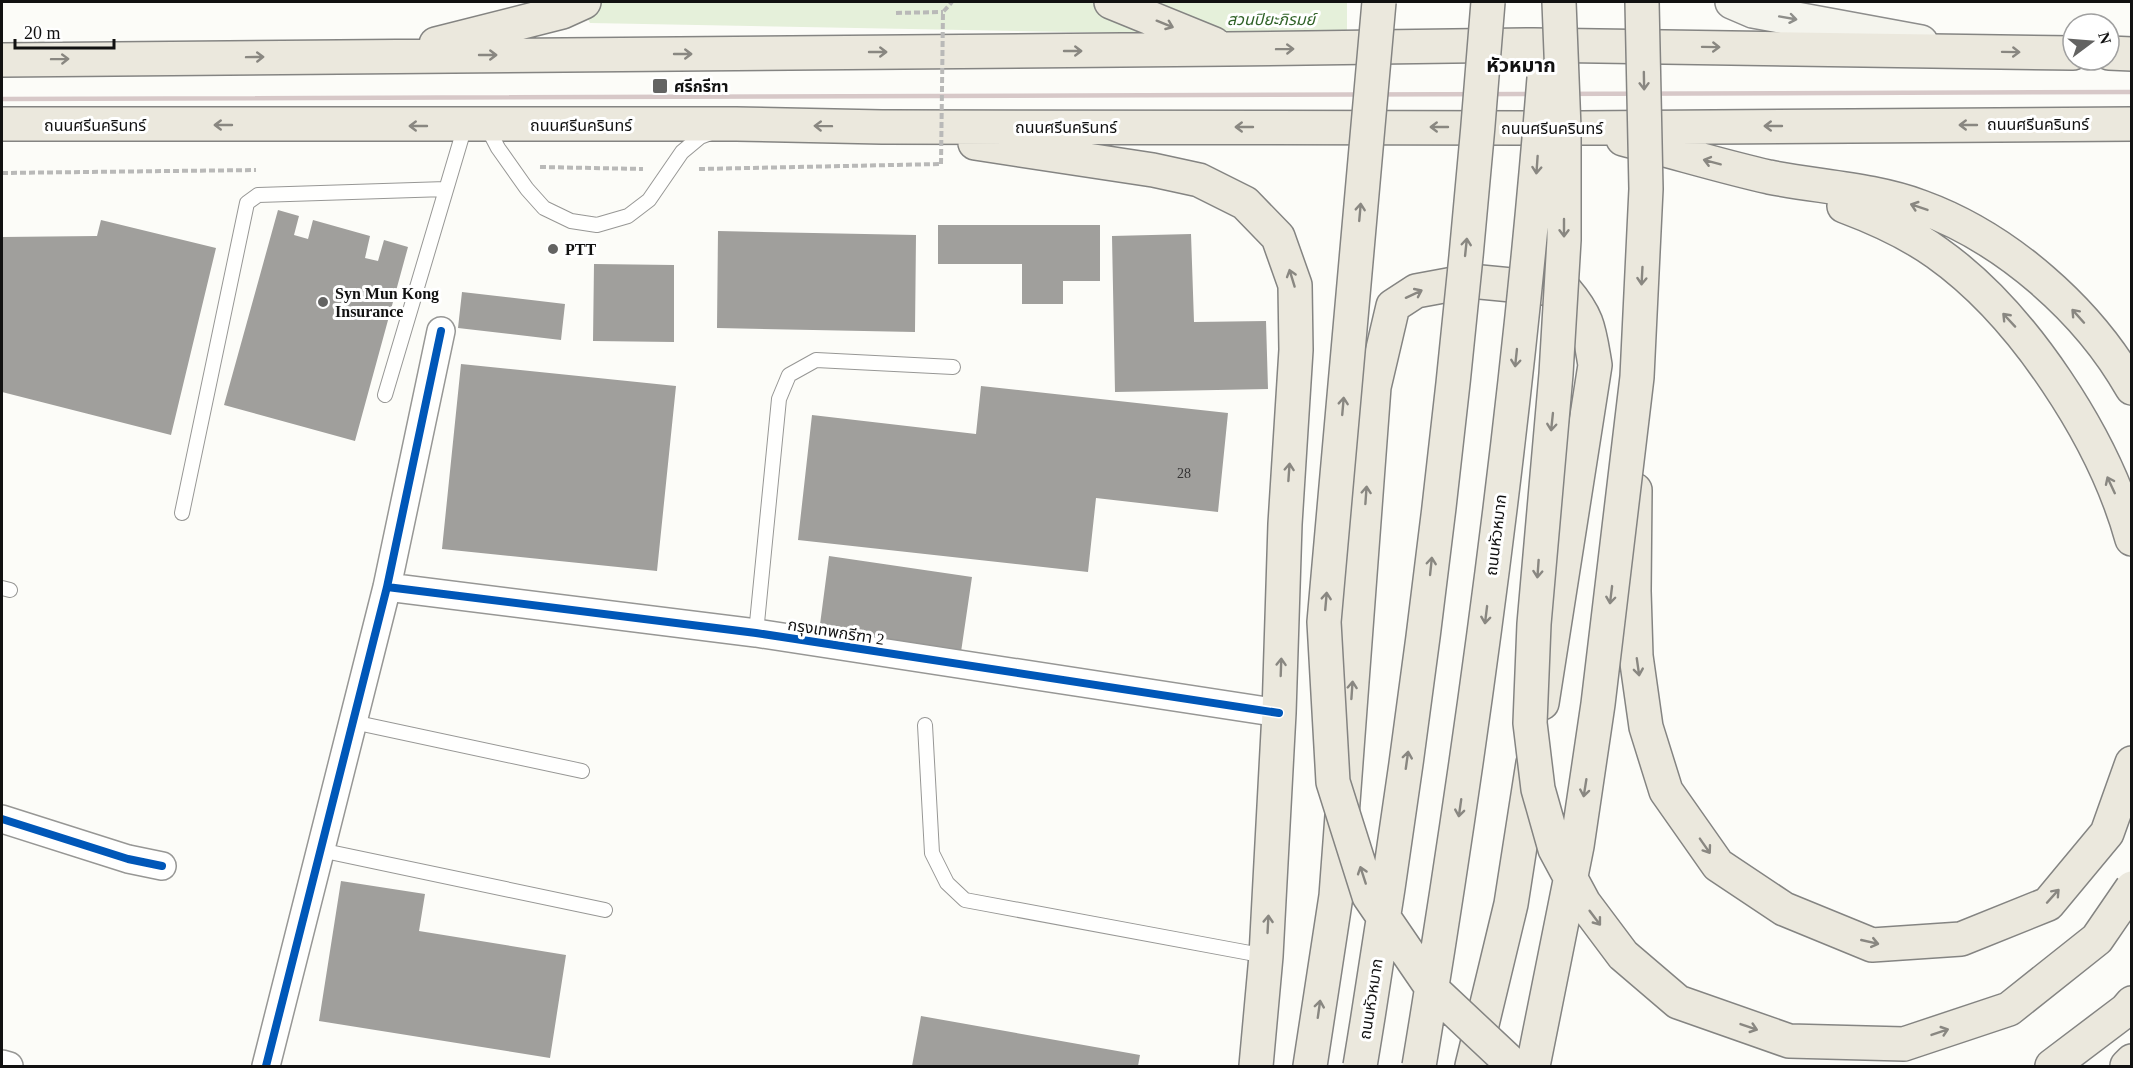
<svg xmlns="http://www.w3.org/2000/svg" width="2133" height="1068" viewBox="0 0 2133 1068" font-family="'Times New Roman','Noto Sans Thai',serif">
  <rect width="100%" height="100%" fill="#fcfcf8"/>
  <!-- green -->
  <path fill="#e5f0da" d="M578 2H1347V37L590 23Z"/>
  <!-- building -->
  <path fill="#a09f9c" d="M278 210 299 216 294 235 308 239 313 220 370 236 365 258 378 261 384 240 408 247 355 441 224 405Z
    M101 220 216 248 171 435 2 392V237L97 236Z
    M938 225H1100V281H1063V304H1022V264H938Z
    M718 231 916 235 915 332 717 328Z
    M1191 234 1194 322 1266 321 1268 389 1115 392 1112 236Z
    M594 264 674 265V342L593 341Z
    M462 292 565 304 561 340 458 328Z
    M461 364 676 386 657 571 442 549Z
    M981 386 1228 413 1218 512 1096 498 1088 572 798 540 812 415 976 434Z
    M829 556 972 577 961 652 819 632Z
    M341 881 425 894 419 931 566 955 550 1058 319 1021Z
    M921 1016 1140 1055 1138 1066H912Z"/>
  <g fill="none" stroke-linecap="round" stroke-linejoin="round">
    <defs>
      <path id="service" d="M486 125 498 148 527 189 544 208 571 221 597 225 628 216 649 200 682 152 700 137 711 133
        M385 395 465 126
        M182 513 247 203 258 195 446 189
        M2 588 10 590
        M756 633 779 399 789 375 816 360 953 367
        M353 722 582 771
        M925 725 932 853 947 883 965 900 1266 956
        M320 850 605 910"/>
      <path id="minor" d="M387 587 756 633 1279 713
        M2 819 128 859 162 866
        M2 1064 9 1066
        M266 1066 387 587 441 331"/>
      <path id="secondary" d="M1732 2 1753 11 1921 42"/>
      <path id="primary" d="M1111 2 1214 44
        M436 44 562 12 584 2
        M2109 53 2132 54
        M2 60 1227 49 1533 45 2073 53
        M2 124H736L882 127 1581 128 2132 124
        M1623 139C1672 151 1720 166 1769 177 1819 187 1873 189 1921 207 2006 238 2088 310 2132 388
        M975 143 1153 170 1199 180 1245 203 1278 237 1295 285 1296 350 1285 524 1279 713 1266 956 1256 1066
        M1844 206C1876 218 1908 232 1937 253 2023 314 2104 438 2132 539
        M1635 490 1634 591 1636 656 1646 727 1666 791 1718 865 1784 909 1872 945 1961 939 2048 904 2107 833 2132 763
        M1310 1066 1336 896 1374 387 1393 306 1416 291 1470 281 1565 290C1589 318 1589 330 1595 365L1542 703
        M1472 1066 1511 904 1533 763
        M2052 1066 2126 1010 2132 1003
        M2127 1066 2132 1061"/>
    </defs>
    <!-- service casing -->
    <use href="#service" stroke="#979795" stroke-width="16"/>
    <!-- minor casing -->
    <use href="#minor" stroke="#979795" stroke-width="30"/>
    <!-- secondary casing -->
    <use href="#secondary" stroke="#8d8d8c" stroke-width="36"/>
    <!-- primary casing -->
    <use href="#primary" stroke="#848482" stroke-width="36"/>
    <!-- path -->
    <path stroke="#b9b9b8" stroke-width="4" stroke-dasharray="6 3" stroke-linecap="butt" d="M896 13 943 12
      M540 167 643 169
      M699 169 941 164
      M2 173 256 170"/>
    <!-- service -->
    <use href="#service" stroke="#fffffe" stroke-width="14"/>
    <!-- minor -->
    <use href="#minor" stroke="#fffffe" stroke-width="27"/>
    <!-- secondary -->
    <use href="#secondary" stroke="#f4f4ed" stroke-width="33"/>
    <!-- primary -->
    <use href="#primary" stroke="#ebe8dd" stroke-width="33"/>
    <!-- rail -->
    <path stroke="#d7c8c8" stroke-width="4.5" d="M2 99 2132 92"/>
    <defs>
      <path id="primary-bridge" d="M1379 2 1324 622 1333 782 1369 896 1434 991 1514 1066
        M1559 2 1564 129V240L1556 374 1534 624 1530 723 1538 789 1555 849 1584 903 1623 955 1678 1002 1789 1041 1904 1044 2009 1009 2097 939 2132 888
        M1360 1066C1418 714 1461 358 1488 2
        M1419 1066C1473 739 1518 409 1544 78
        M1533 1066 1577 846 1598 704 1637 377 1646 189 1642 2"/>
    </defs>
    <!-- primary-bridge casing -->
    <use href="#primary-bridge" stroke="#848482" stroke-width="36" stroke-linecap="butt"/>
    <!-- path-bridge -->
    <path stroke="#b9b9b8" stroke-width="4" stroke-dasharray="6 3" stroke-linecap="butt" d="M941 164 943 12 952 2"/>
    <!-- primary-bridge -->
    <use href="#primary-bridge" stroke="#ebe8dd" stroke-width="33"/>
    <defs>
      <path id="cycleway" d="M387 587 756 633 1279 713
        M2 819 128 859 162 866
        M266 1066 387 587 441 331"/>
    </defs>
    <!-- cycleway casing -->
    <use href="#cycleway" stroke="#fff" stroke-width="11"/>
    <!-- cycleway -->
    <use href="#cycleway" stroke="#0057b8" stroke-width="8"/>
  </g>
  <!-- one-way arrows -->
  <defs><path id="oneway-shaft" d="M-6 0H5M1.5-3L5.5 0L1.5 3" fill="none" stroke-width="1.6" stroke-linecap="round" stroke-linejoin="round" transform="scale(1.5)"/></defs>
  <use stroke="#8e8e8a" href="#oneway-shaft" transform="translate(1788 18) rotate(10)"/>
  <g stroke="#898781">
    <use href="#oneway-shaft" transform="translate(1165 24) rotate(22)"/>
    <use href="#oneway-shaft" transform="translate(1711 47) rotate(1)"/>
    <use href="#oneway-shaft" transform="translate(1285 49) rotate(-1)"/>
    <use href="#oneway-shaft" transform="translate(1073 51)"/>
    <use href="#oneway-shaft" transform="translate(878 52)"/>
    <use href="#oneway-shaft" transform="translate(2011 52) rotate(1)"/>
    <use href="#oneway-shaft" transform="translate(683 54)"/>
    <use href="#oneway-shaft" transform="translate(488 55)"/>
    <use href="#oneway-shaft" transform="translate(255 57) rotate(-1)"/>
    <use href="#oneway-shaft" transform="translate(60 59) rotate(-1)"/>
    <use href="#oneway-shaft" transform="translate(1644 81) rotate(89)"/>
    <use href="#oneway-shaft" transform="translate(223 125) rotate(-180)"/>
    <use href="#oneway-shaft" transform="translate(1968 125) rotate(180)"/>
    <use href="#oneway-shaft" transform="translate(418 126) rotate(-180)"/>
    <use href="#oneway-shaft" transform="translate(823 126) rotate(-179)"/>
    <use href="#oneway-shaft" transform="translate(1773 126) rotate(180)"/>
    <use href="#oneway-shaft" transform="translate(1244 127) rotate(-180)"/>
    <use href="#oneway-shaft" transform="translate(1439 127) rotate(-180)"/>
    <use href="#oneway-shaft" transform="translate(1712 162) rotate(-165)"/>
    <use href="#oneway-shaft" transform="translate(1537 165) rotate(94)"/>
    <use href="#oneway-shaft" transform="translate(1919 207) rotate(-161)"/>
    <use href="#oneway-shaft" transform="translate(1360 212) rotate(-85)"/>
    <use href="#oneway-shaft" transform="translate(1564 228) rotate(90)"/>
    <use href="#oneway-shaft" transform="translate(1466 247) rotate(-84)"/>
    <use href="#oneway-shaft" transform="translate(1642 276) rotate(93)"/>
    <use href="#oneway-shaft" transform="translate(1292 278) rotate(-107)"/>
    <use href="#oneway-shaft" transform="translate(1414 294) rotate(-25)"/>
    <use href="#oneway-shaft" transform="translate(2078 316) rotate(-132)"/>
    <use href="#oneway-shaft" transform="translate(2009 320) rotate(-133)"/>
    <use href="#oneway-shaft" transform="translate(1516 358) rotate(96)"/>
    <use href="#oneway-shaft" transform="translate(1343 406) rotate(-85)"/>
    <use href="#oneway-shaft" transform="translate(1552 422) rotate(96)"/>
    <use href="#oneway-shaft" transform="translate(1289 472) rotate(-86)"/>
    <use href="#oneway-shaft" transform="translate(2111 485) rotate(-115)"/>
    <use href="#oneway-shaft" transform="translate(1366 495) rotate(-86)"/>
    <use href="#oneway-shaft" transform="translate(1431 566) rotate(-84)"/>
    <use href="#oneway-shaft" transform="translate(1538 569) rotate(94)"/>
    <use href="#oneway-shaft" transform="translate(1611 595) rotate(97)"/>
    <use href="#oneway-shaft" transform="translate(1326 601) rotate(-85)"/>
    <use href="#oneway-shaft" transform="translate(1486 615) rotate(97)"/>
    <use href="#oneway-shaft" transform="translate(1281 667) rotate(-88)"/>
    <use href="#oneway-shaft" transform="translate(1638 667) rotate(82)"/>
    <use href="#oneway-shaft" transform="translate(1352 690) rotate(-86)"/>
    <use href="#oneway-shaft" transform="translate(1407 760) rotate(-82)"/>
    <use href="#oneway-shaft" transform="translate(1585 788) rotate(99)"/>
    <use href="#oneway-shaft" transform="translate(1460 808) rotate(98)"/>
    <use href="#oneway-shaft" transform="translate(1705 846) rotate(55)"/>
    <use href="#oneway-shaft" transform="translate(1363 875) rotate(-108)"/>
    <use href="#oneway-shaft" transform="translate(2053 896) rotate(-48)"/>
    <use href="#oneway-shaft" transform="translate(1595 918) rotate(53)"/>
    <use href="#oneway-shaft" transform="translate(1268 924) rotate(-87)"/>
    <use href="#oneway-shaft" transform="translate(1870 942) rotate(13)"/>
    <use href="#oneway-shaft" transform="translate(1319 1009) rotate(-82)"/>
    <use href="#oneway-shaft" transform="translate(1749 1027) rotate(19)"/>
    <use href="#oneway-shaft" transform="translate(1940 1032) rotate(-19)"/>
  </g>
  <!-- markers -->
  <g fill="#636362" stroke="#fff" stroke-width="2">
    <rect x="652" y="78" width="16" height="16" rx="3"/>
    <circle cx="553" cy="249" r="6"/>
    <circle cx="323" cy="302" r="6"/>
  </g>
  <g text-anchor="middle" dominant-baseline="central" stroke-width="6" stroke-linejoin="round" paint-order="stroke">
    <!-- number labels -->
    <g font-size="14" fill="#353434">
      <text x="1184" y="473">28</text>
    </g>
    <!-- park labels -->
    <g font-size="16" font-style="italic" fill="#306228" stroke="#fff">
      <text x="1271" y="19">สวนปิยะภิรมย์</text>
    </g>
    <!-- poi labels -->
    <g font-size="16" font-weight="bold" fill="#111" stroke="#fff" text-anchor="start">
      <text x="674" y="86">ศรีกรีฑา</text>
      <text x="565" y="249">PTT</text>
      <text x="335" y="293">Syn Mun Kong<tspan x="335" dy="18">Insurance</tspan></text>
    </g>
    <!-- street labels -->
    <g font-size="16" fill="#111" stroke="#fff">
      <text x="2038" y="124">ถนนศรีนครินทร์</text>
      <text x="95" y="125">ถนนศรีนครินทร์</text>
      <text x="581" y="125">ถนนศรีนครินทร์</text>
      <text x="1066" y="127">ถนนศรีนครินทร์</text>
      <text x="1552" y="128">ถนนศรีนครินทร์</text>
      <text transform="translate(1496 535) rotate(-83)">ถนนหัวหมาก</text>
      <text transform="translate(836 632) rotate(9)">กรุงเทพกรีฑา 2</text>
      <text transform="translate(1371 999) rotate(-81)">ถนนหัวหมาก</text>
    </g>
    <!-- quarter labels -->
    <g font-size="20" font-weight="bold" fill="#111" stroke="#fff">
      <text x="1521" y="65">หัวหมาก</text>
    </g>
  </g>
  <!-- border -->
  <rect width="2133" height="1068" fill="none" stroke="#111111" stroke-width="6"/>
  <!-- north arrow -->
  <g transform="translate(2091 42) rotate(74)"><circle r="28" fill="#ffffff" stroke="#a0a0a0" stroke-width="1.5"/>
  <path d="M0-4.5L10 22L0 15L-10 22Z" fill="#636362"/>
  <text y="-9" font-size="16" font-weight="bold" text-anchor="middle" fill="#111111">N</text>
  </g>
  <!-- scale -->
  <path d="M15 39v9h99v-9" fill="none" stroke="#111111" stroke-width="3"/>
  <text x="24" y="39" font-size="18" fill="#111111" stroke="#ffffff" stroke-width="4.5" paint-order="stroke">20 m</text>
</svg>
